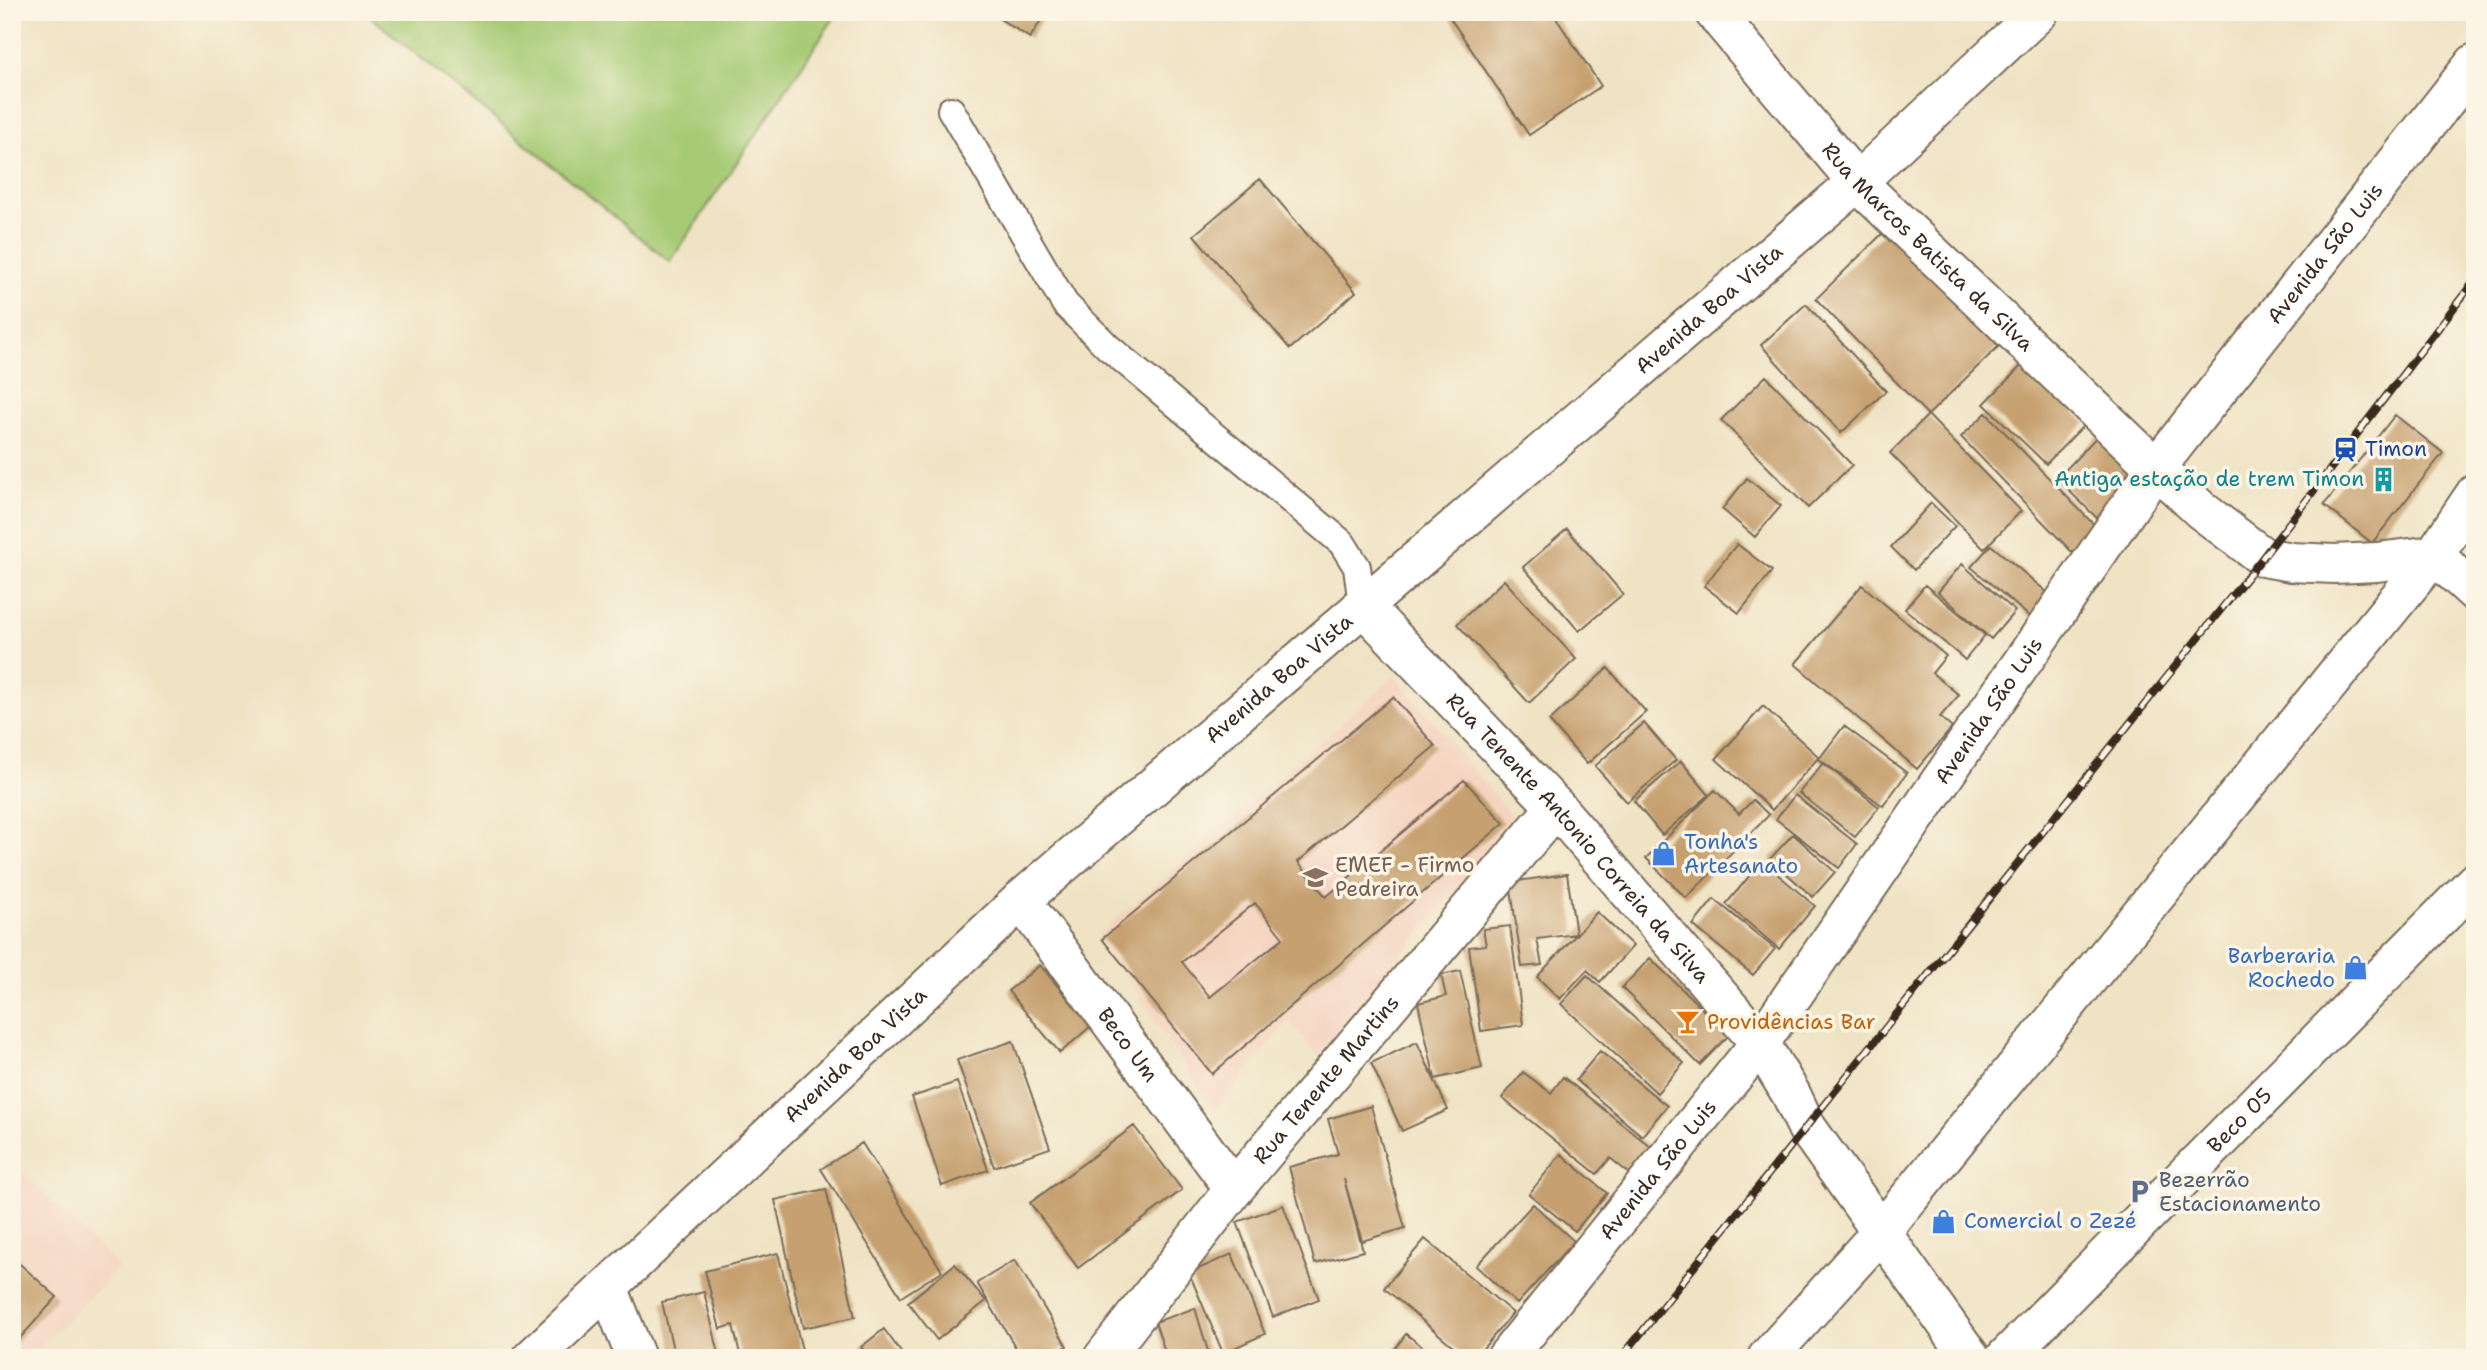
<svg xmlns="http://www.w3.org/2000/svg" width="2487" height="1370" viewBox="0 0 2487 1370" font-family="'Shantell Sans',sans-serif">
  <rect width="100%" height="100%" fill="#fcf5e5"/>
  <filter id="ink" filterUnits="userSpaceOnUse"><feTurbulence type="fractalNoise" baseFrequency=".0143" numOctaves="2"/><feDisplacementMap in="SourceGraphic" scale="14" xChannelSelector="R" yChannelSelector="G"/><feConvolveMatrix kernelMatrix="1 2 1 2 8 2 1 2 1" color-interpolation-filters="sRGB"/></filter>
  <filter id="wash" filterUnits="userSpaceOnUse"><feTurbulence type="fractalNoise" baseFrequency=".00686" numOctaves="4" result="noise"/><feDisplacementMap in="SourceGraphic" scale="28" xChannelSelector="R" yChannelSelector="G"/><feGaussianBlur stdDeviation="1.57" result="paint"/><feColorMatrix in="noise" values="0 0 0 0 0 0 0 0 0 0 0 0 0 0 0 0 0 1.4 0 .05"/><feComposite in="paint" operator="in"/></filter>
  <g filter="url(#wash)">
    <rect width="100%" height="100%" fill="#efe3c4"/>
    <!-- built -->
    <path fill="#f4d3c0" d="M1395 676 1514 819 1319 1055 1288 1021 1215 1111 1098 935Z
      M12 1163 119 1267 28 1358H12Z"/>
    <!-- green -->
    <path fill="#a6ca74" stroke="#707a49" stroke-width="2" d="M365 12H838L670 262Z"/>
    <g id="blocks">
      <!-- building -->
      <path fill="#c6a06f" fill-rule="evenodd" d="M989 12H1046L1030 38Z
        M1446 12H1552L1601 86 1529 135Z
        M1260 179 1356 292 1290 349 1194 235Z
        M1886 230 1999 346 1928 415 1816 299Z
        M1806 304 1886 391 1841 433 1761 345Z
        M2024 363 2086 423 2046 464 1984 404Z
        M1766 376 1852 465 1808 508 1721 420Z
        M1986 413 2098 529 2073 553 1961 437Z
        M1928 415 2021 511 1984 549 1890 453Z
        M2395 415 2443 453 2372 543 2324 505Z
        M2103 430 2149 473 2102 523 2057 479Z
        M1747 478 1781 506 1755 537 1722 509Z
        M1931 503 1955 526 1914 570 1891 547Z
        M1567 529 1623 594 1579 631 1523 567Z
        M1737 544 1772 571 1739 613 1704 586Z
        M1991 545 2049 594 2030 617 1971 567Z
        M1962 564 2015 611 1991 639 1938 592Z
        M1504 580 1576 659 1529 703 1457 624Z
        M1862 585 1946 656 1932 673 1959 695 1940 717 1952 728 1917 769 1795 664Z
        M1925 585 1985 635 1965 660 1905 609Z
        M1608 668 1646 712 1587 764 1549 721Z
        M1393 697 1435 746 1298 862 1326 897 1464 780 1504 823 1212 1074 1102 939ZM1255 903 1283 938 1210 997 1182 962Z
        M1763 706 1819 757 1772 810 1716 759Z
        M1644 723 1676 760 1627 802 1595 766Z
        M1844 726 1907 773 1883 806 1819 759Z
        M1681 761 1709 795 1662 835 1634 801Z
        M1823 763 1879 807 1855 837 1799 793Z
        M1715 790 1739 814 1753 800 1769 815 1686 898 1646 858Z
        M1795 795 1857 844 1839 868 1776 819Z
        M1793 834 1835 872 1813 897 1770 859Z
        M1762 861 1815 906 1779 949 1726 904Z
        M1567 874 1576 934 1537 939 1542 965 1522 967 1510 882Z
        M1714 899 1775 949 1753 975 1693 925Z
        M1597 912 1633 946 1600 982 1587 970 1560 999 1537 977Z
        M1510 926 1523 1025 1481 1031 1469 947 1486 945 1483 929Z
        M1650 958 1729 1035 1700 1065 1622 988Z
        M1040 965 1091 1026 1060 1053 1008 991Z
        M1460 971 1482 1068 1435 1079 1418 1003 1446 996 1441 975Z
        M1587 975 1684 1063 1657 1093 1561 1004Z
        M1013 1041 1050 1148 994 1167 957 1060Z
        M1417 1042 1448 1110 1402 1131 1371 1063Z
        M1600 1051 1667 1106 1642 1136 1576 1080Z
        M1523 1072 1551 1093 1563 1077 1651 1147 1630 1174 1610 1158 1597 1174 1502 1098Z
        M957 1082 988 1170 942 1186 912 1097Z
        M1371 1106 1405 1228 1362 1241 1344 1179 1363 1251 1315 1264 1289 1167 1338 1154 1328 1119Z
        M1134 1126 1182 1190 1078 1268 1030 1203Z
        M862 1143 942 1271 901 1297 821 1169Z
        M1561 1154 1607 1193 1575 1231 1529 1194Z
        M826 1189 855 1317 803 1328 775 1200Z
        M1533 1204 1574 1241 1517 1304 1476 1266Z
        M1283 1205 1319 1299 1273 1317 1237 1222Z
        M1425 1239 1513 1313 1475 1358H1467L1384 1288Z
        M778 1253 804 1358H741L733 1325 720 1329 705 1271Z
        M1232 1254 1265 1334 1223 1353 1189 1273Z
        M12 1257 57 1297 12 1347Z
        M1015 1260 1067 1346 1046 1358H1022L977 1283Z
        M955 1264 986 1301 937 1340 908 1302Z
        M704 1292 720 1358H675L662 1302Z
        M1195 1308 1210 1358H1167L1155 1322Z
        M884 1329 905 1358H870L861 1347Z
        M1406 1334 1437 1358H1388Z"/>
    </g>
  </g>
  <g filter="url(#ink)">
    <use href="#blocks" fill-opacity="0" stroke="#7a6b58" stroke-width="2"/>
    <g fill="none" stroke-linecap="round" stroke-linejoin="round">
      <defs>
        <path id="service" d="M951 110 1065 304 1108 347 1342 543 1357 567 1362 605"/>
        <g id="minor">
          <path id="s1" d="M1714 12 1857 182 2156 468 2201 510 2263 557 2292 562 2334 564 2377 562 2434 555 2475 592"/>
          <path id="s2" d="M1362 605 1556 807 1760 1043 1791 1094 1807 1128 1971 1358"/>
          <path id="s3" d="M1021 900 1234 1189"/>
          <path d="M608 1287 636 1358"/>
          <path id="s4" d="M1103 1358 1234 1189 1556 807"/>
          <path id="s5" d="M1506 1358 1760 1043 2156 468 2475 63"/>
          <path d="M1767 1358 1882 1231 2434 555 2475 494"/>
          <path id="s6" d="M2005 1358 2475 882"/>
        </g>
        <g id="tertiary">
          <path id="s7" d="M532 1358 1021 900 1857 182 2039 12"/>
        </g>
      </defs>
      <!-- service casing -->
      <use href="#service" stroke="#7a6b58" stroke-width="30"/>
      <!-- minor casing -->
      <use href="#minor" stroke="#7a6b58" stroke-width="42"/>
      <!-- tertiary casing -->
      <use href="#tertiary" stroke="#7a6b58" stroke-width="42"/>
      <!-- service -->
      <use href="#service" stroke="#fff" stroke-width="26"/>
      <!-- minor -->
      <use href="#minor" stroke="#fff" stroke-width="38"/>
      <!-- tertiary -->
      <use href="#tertiary" stroke="#fff" stroke-width="38"/>
      <defs>
        <path id="rail" d="M1621 1358 2263 557 2475 280"/>
      </defs>
      <!-- rail casing -->
      <use href="#rail" stroke="#3b2a1e" stroke-width="8"/>
      <!-- rail -->
      <use href="#rail" stroke="#fcf5e5" stroke-width="5" stroke-dasharray="16" stroke-linecap="butt"/>
    </g>
  </g>
  <!-- icons -->
  <defs>
    <symbol id="station-bare" viewBox="-9 -9 18 18"><path d="M-3-6H3Q5-6 5-4V2Q5 4 3 4L4.5 6H3L1.5 4h-3L-3 6H-4.5L-3 4Q-5 4-5 2V-4Q-5-6-3-6ZM-3.5-4v3h7v-3ZM-3.5 1v1.5H-2V1ZM2 1v1.5H3.5V1Z" fill="#1a4fb4" stroke="#fcf5e5" stroke-width="2.5" paint-order="stroke"/></symbol>
    <symbol id="building-bare" viewBox="-9 -9 18 18"><path d="M-4-6H4V6H1V3H-1V6H-4ZM-2.5-4.3h1.7v1.8h-1.7ZM.8-4.3h1.7v1.8H.8ZM-2.5-1h1.7V.8h-1.7ZM.8-1h1.7V.8H.8Z" fill="#0f9aa8" stroke="#fcf5e5" stroke-width="2.5" paint-order="stroke"/></symbol>
    <symbol id="shop-bare" viewBox="-9 -9 18 18"><path d="M-5-2.5h2.3a2.7 3.5 0 0 1 5.4 0H5L5.5 6h-11ZM-1.5-2.5h3a1.5 2.3 0 0 0-3 0Z" fill="#3f7fe0" stroke="#fcf5e5" stroke-width="2.5" paint-order="stroke"/></symbol>
    <symbol id="school-bare" viewBox="-9 -9 18 18"><path d="M0-5L7-2L0 1L-7-2ZM-4 1L0 2.5L4 1V4Q0 6-4 4Z" fill="#8d6e63" stroke="#fcf5e5" stroke-width="2.5" paint-order="stroke"/></symbol>
    <symbol id="bar-bare" viewBox="-9 -9 18 18"><path d="M-6-5H6L.8 .8V4.5H3.5V6h-7V4.5H-.8V.8Z" fill="#e8710a" stroke="#fcf5e5" stroke-width="2.5" paint-order="stroke"/></symbol>
    <symbol id="parking-bare" viewBox="-9 -9 18 18"><path d="M-3.5-5.5H1a3.5 3.5 0 0 1 0 7H-1V5.5H-3.5ZM-1-3.4V-.6H.8a1.4 1.4 0 0 0 0-2.8Z" fill="#5c6f8a" stroke="#fcf5e5" stroke-width="2.5" paint-order="stroke"/></symbol>
  </defs>
  <g fill-rule="evenodd">
    <use href="#station-bare" x="2328" y="432" width="35" height="35"/>
    <use href="#building-bare" x="2366" y="462" width="35" height="35"/>
    <use href="#shop-bare" x="1646" y="836" width="35" height="35"/>
    <use href="#school-bare" x="1298" y="860" width="35" height="35"/>
    <use href="#shop-bare" x="2338" y="950" width="35" height="35"/>
    <use href="#bar-bare" x="1670" y="1004" width="35" height="35"/>
    <use href="#parking-bare" x="2122" y="1174" width="35" height="35"/>
    <use href="#shop-bare" x="1926" y="1204" width="35" height="35"/>
  </g>
  <g text-anchor="middle" dominant-baseline="central" stroke-width="7" stroke-linejoin="round" paint-order="stroke">
    <!-- street labels -->
    <g font-size="21" fill="#3b2a1e" stroke="#fcf5e5">
      <text stroke="none"><textPath href="#s1" startOffset="318">Rua Marcos Batista da Silva</textPath></text>
      <text stroke="none"><textPath href="#s5" startOffset="1376">Avenida São Luis</textPath></text>
      <text stroke="none"><textPath href="#s7" startOffset="1577">Avenida Boa Vista</textPath></text>
      <text stroke="none"><textPath href="#s7" startOffset="1010">Avenida Boa Vista</textPath></text>
      <text stroke="none"><textPath href="#s5" startOffset="808">Avenida São Luis</textPath></text>
      <text stroke="none"><textPath href="#s2" startOffset="318">Rua Tenente Antonio Correia da Silva</textPath></text>
      <text stroke="none"><textPath href="#s3" startOffset="180">Beco Um</textPath></text>
      <text stroke="none"><textPath href="#s7" startOffset="443">Avenida Boa Vista</textPath></text>
      <text stroke="none"><textPath href="#s4" startOffset="357">Rua Tenente Martins</textPath></text>
      <text stroke="none"><textPath href="#s6" startOffset="334">Beco 05</textPath></text>
      <text stroke="none"><textPath href="#s5" startOffset="242">Avenida São Luis</textPath></text>
    </g>
    <!-- transit labels -->
    <g font-size="21" fill="#164399" stroke="#fcf5e5" text-anchor="start">
      <text x="2365" y="449">Timon</text>
    </g>
    <!-- culture labels -->
    <g font-size="21" fill="#0d838f" stroke="#fcf5e5" text-anchor="end">
      <text x="2364" y="479">Antiga estação de trem Timon</text>
    </g>
    <!-- shop labels -->
    <g font-size="21" fill="#366cbe" stroke="#fcf5e5" text-anchor="start">
      <text x="1684" y="842">Tonha's<tspan x="1684" dy="24">Artesanato</tspan></text>
      <text x="2335" y="956" text-anchor="end">Barberaria<tspan x="2335" dy="24">Rochedo</tspan></text>
      <text x="1964" y="1221">Comercial o Zezé</text>
    </g>
    <!-- education labels -->
    <g font-size="21" fill="#785e54" stroke="#fcf5e5" text-anchor="start">
      <text x="1335" y="865">EMEF - Firmo<tspan x="1335" dy="24">Pedreira</tspan></text>
    </g>
    <!-- food labels -->
    <g font-size="21" fill="#c56008" stroke="#fcf5e5" text-anchor="start">
      <text x="1707" y="1022">Providências Bar</text>
    </g>
    <!-- service labels -->
    <g font-size="21" fill="#4e5e75" stroke="#fcf5e5" text-anchor="start">
      <text x="2159" y="1180">Bezerrão<tspan x="2159" dy="24">Estacionamento</tspan></text>
    </g>
  </g>
  <!-- margin -->
  <rect width="2487" height="1370" fill="none" stroke="#fcf5e5" stroke-width="42"/>
</svg>
